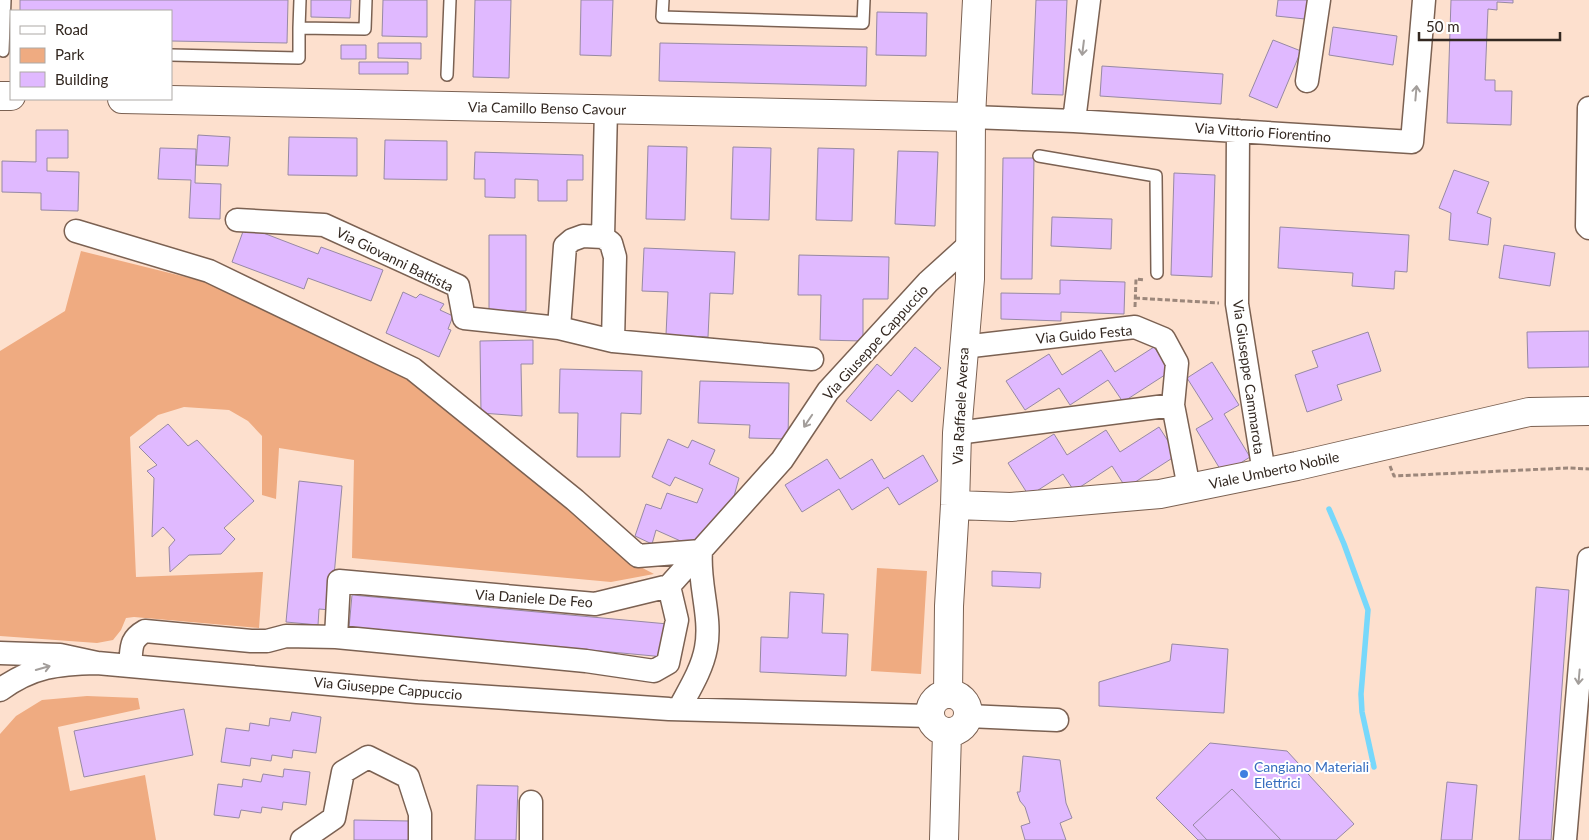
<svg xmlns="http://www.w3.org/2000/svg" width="1589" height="840" viewBox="0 0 1589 840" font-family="Lato,sans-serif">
  <rect width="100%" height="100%" fill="#fde0ce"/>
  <!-- green -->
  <path fill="#efab81" d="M81 251 206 282 407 374 633 563 654 574 611 582 352 558 354 460 279 448 276 499 262 495V436L248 421 229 410 184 407 158 415 130 437 136 577 263 572 259 628 134 617 126 618 121 630 113 640 97 643 0 636V351L65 311Z
    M877 568 927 571 921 674 871 671Z
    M87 696 138 698 140 709 58 727 70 791 145 775 156 840H0V734L16 716 42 700Z"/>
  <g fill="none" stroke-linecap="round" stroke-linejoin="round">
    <!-- stream -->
    <path stroke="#77d8fb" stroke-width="5.5" d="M1329 509 1344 544 1368 610 1361 694 1362 712 1374 767"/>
  </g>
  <!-- building -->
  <path fill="#e0b9ff" stroke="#9789a3" d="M20 0H288L287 43 171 41V11H20Z
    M311 0H351L350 18 311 17Z
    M383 0H427V37L382 36Z
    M475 0H511L509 78 473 77Z
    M581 0H613L611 56 580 55Z
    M1036 0H1067L1063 95 1032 94Z
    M1278 0H1308L1305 19 1276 16Z
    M1451 0H1513V3L1497 2V10L1488 9 1485 80H1495V91H1512L1511 125 1447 123Z
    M877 12 927 13 926 56 876 55Z
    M1333 27 1397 36 1393 65 1329 55Z
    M1273 40 1301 51 1277 108 1249 96Z
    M378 43H421V59L378 58Z
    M660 43 867 47 866 86 659 81Z
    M341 45H366V59H341Z
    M359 62H408V74H359Z
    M1102 66 1223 74 1221 104 1100 96Z
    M36 130H68V158H47V171L79 172 78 211 41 210V193L2 192V161L36 162Z
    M198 135 230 137 228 166 196 165Z
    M289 137 357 138V176L288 175Z
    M385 140 447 141V180L384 179Z
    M648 146 687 147 685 220 646 219Z
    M733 147 771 148 769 220 731 219Z
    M160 148 196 149 195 183 221 184 220 219 189 218 191 180 158 179Z
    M818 148 854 149 852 221 816 220Z
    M898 151 938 152 935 226 895 224Z
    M475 152 583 155V180H567V201H538V180L515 179V198L485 197V179H474Z
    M1003 158H1034L1032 279H1001Z
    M1454 170 1489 182 1477 213 1491 218 1488 245 1449 240 1451 213 1439 208Z
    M1174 173 1215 175 1212 277 1171 275Z
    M1052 217 1112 219 1111 249 1051 246Z
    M245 226 318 254 321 247 383 270 371 301 308 278 304 289 232 262Z
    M1280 227 1409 235 1407 272 1395 271 1394 289 1352 286 1353 273 1278 268Z
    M489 235H526V311H489Z
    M1504 245 1555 253 1550 286 1499 278Z
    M644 248 735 252 733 294 710 293 708 337 666 335 668 292 642 291Z
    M799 255 889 257 888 299H863V341L820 340 821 295H798Z
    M1060 280 1125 282 1124 314 1061 312V321L1001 319V293L1060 294Z
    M403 292 416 298 420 294 444 304 440 310 453 316 448 329 451 330 439 357 386 333Z
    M1589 331V367L1528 368 1527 332Z
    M1368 332 1381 371 1337 385 1342 400 1307 412 1295 375 1318 367 1312 351Z
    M533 340V364H521L522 416 481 413 480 341Z
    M915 347 941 368 912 402 898 390 871 421 846 401 877 364 891 376Z
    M1154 347 1171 371 1123 402 1108 380 1070 405 1059 388 1025 410 1006 381 1049 354 1062 375 1101 350 1115 372Z
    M1212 362 1239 405 1224 414 1250 457 1223 474 1196 429 1213 419 1187 378Z
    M560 369 642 371 641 414 621 413 620 457H577L578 413H559Z
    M700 381 789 383 788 439 749 438 750 425 698 423Z
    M168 424 188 446 197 440 254 501 224 528 235 539 221 554 189 555 170 572 169 547 175 540 163 527 152 537 154 478 147 471 157 465 139 447Z
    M1159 427 1177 455 1126 488 1112 466 1074 491 1063 474 1029 496 1008 463 1054 434 1067 455 1106 430 1120 452Z
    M668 439 688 448 692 440 715 450 709 464 739 478 730 511 694 547 656 530 652 544 635 536 646 504 661 509 667 493 697 503 703 489 675 477 670 486 652 477Z
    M923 455 938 481 899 505 888 487 852 510 839 489 802 512 785 485 827 459 840 479 872 459 884 479Z
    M299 481 342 486 331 610 319 609 318 625 286 622Z
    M992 571 1041 573 1040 588 992 586Z
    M1536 587 1569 590 1551 840H1519Z
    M790 592 824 594 822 633 848 634 846 676 760 672 761 637 788 638Z
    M352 595 668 624 665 657 349 628Z
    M1172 644 1228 649 1224 713 1099 706V682L1170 661Z
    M184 709 193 755 84 777 74 731Z
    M292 712 321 717 316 753 293 750 292 758 272 755 271 761 251 758 250 766 221 762 226 728 249 731 250 723 269 726 270 718 290 721Z
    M1210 743 1287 751 1354 824 1336 840H1198L1156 798Z
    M1023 756 1060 760 1066 803 1072 818 1060 823 1066 840H1025L1021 826 1030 823 1025 807 1020 801 1017 792H1020Z
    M284 769 310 772 306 805 283 802 282 810 262 807 261 813 241 810 239 818 214 815 218 784 242 787 243 779 261 782 263 774 283 777Z
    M1447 782 1477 785 1472 840H1441Z
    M477 785 518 786 516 840H475Z
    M1232 789 1281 840H1207L1193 825Z
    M354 820 409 821V840H354Z"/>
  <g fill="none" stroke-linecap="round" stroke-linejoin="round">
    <defs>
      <path id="lane" d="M300 0 299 28 365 29 366 0
        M663 0 662 17 863 23 864 0
        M3 51 5 0
        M171 55 299 58V28
        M447 75 450 0
        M1039 156 1156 176 1157 273"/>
      <path id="street" d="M1307 81 1319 0
        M1589 108 1587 226 1589 228
        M971 117 1074 121 1412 142 1424 0
        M1074 121 1089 0
        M1238 131 1237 304 1264 473
        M237 220 324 225 458 286 464 318 559 328
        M76 231 209 271 413 369 575 500 638 556 701 551
        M583 236 603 237 611 243 615 257 613 341 559 328 565 246 572 240Z
        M603 237 606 109
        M613 341 812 359
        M963 347 1135 327 1164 339 1177 363 1173 405
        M957 433 1173 405 1189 488
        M339 581 595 604 669 586 677 620 668 663 654 671 586 661 336 637Z
        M669 586 782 460 828 391 928 282 971 243
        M0 653 60 655 97 663C58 664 33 666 0 690
        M97 663 417 692 669 709 929 716
        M130 666C132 648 129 640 145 631L251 641H267L286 636 336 637
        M679 709C689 690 702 670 706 648 712 617 698 583 701 551
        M968 716 1057 720
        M302 840 334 818 343 772 368 757 408 777 420 814V840
        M531 840V802
        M1565 840 1589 559"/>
      <path id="secondary" d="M0 96H11
        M122 99 971 117
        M955 505 1011 507 1160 494 1297 466 1529 412 1589 411
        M930 713a19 19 0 1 1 38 0a19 19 0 1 1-38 0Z
        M948 694 949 606 955 505 957 433 970 279 971 117 977 0
        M944 840 947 733"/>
    </defs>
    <!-- lane casing -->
    <use href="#lane" stroke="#7b6152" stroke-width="14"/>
    <!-- street casing -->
    <use href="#street" stroke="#7b6152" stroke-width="25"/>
    <!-- secondary casing -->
    <use href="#secondary" stroke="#7b6152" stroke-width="30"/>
    <!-- path -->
    <path stroke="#9c877b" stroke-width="3" stroke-dasharray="5 2.5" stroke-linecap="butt" d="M1135 298 1219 303
      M1135 307 1136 279 1145 280
      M1390 466 1394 476 1568 468 1589 469"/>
    <!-- lane -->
    <use href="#lane" stroke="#fff" stroke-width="11"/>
    <!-- street -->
    <use href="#street" stroke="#fff" stroke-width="22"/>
    <!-- secondary -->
    <use href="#secondary" stroke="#fff" stroke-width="28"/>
  </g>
  <!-- one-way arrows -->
  <defs><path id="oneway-shaft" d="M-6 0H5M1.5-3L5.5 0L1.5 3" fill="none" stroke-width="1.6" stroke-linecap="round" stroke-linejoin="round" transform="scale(1.25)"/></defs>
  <g stroke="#a39e9b">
    <use href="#oneway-shaft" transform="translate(1083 48) rotate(97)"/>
    <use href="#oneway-shaft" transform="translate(1416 93) rotate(-85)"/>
    <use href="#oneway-shaft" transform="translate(808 421) rotate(124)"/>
    <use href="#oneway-shaft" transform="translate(43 668) rotate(-16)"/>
    <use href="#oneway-shaft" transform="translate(1579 677) rotate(95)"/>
  </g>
  <!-- markers -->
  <circle fill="#3f7fe0" stroke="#fff" stroke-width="2" cx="1244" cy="774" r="5"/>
  <g text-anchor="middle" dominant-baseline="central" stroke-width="4" stroke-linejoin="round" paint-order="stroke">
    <!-- street labels -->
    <g font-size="14" fill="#332821" stroke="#fff">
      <text transform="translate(547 108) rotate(1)">Via Camillo Benso Cavour</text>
      <text transform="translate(1263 132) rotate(4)">Via Vittorio Fiorentino</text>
      <text transform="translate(395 259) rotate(26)">Via Giovanni Battista</text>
      <text transform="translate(1084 334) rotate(-5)">Via Guido Festa</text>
      <text transform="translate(875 342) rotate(-48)">Via Giuseppe Cappuccio</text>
      <text transform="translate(1249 377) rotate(82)">Via Giuseppe Cammarota</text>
      <text transform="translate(960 406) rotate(-87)">Via Raffaele Aversa</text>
      <text transform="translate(1274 470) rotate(-12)">Viale Umberto Nobile</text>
      <text transform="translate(534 598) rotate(4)">Via Daniele De Feo</text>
      <text transform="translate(388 688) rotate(5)">Via Giuseppe Cappuccio</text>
    </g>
    <!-- shop labels -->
    <g font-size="14" fill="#366cbe" stroke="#fff" text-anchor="start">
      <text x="1254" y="766">Cangiano Materiali<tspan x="1254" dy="16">Elettrici</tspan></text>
    </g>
  </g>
  <!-- legend -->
  <rect x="10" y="10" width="162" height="90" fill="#ffffff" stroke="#ada9a6"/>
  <rect x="20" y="26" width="25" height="8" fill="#ffffff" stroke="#ada9a6"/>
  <text x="55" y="35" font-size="15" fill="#332821">Road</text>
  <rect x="20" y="48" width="25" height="15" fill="#efab81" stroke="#ada9a6"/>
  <text x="55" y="60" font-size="15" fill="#332821">Park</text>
  <rect x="20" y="72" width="25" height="15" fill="#e0b9ff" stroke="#ada9a6"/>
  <text x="55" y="85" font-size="15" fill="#332821">Building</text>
  <!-- scale -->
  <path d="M1419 32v8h141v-8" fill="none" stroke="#332821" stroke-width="2.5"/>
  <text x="1426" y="32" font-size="15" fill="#332821" stroke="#ffffff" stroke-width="4" paint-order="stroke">50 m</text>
</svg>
